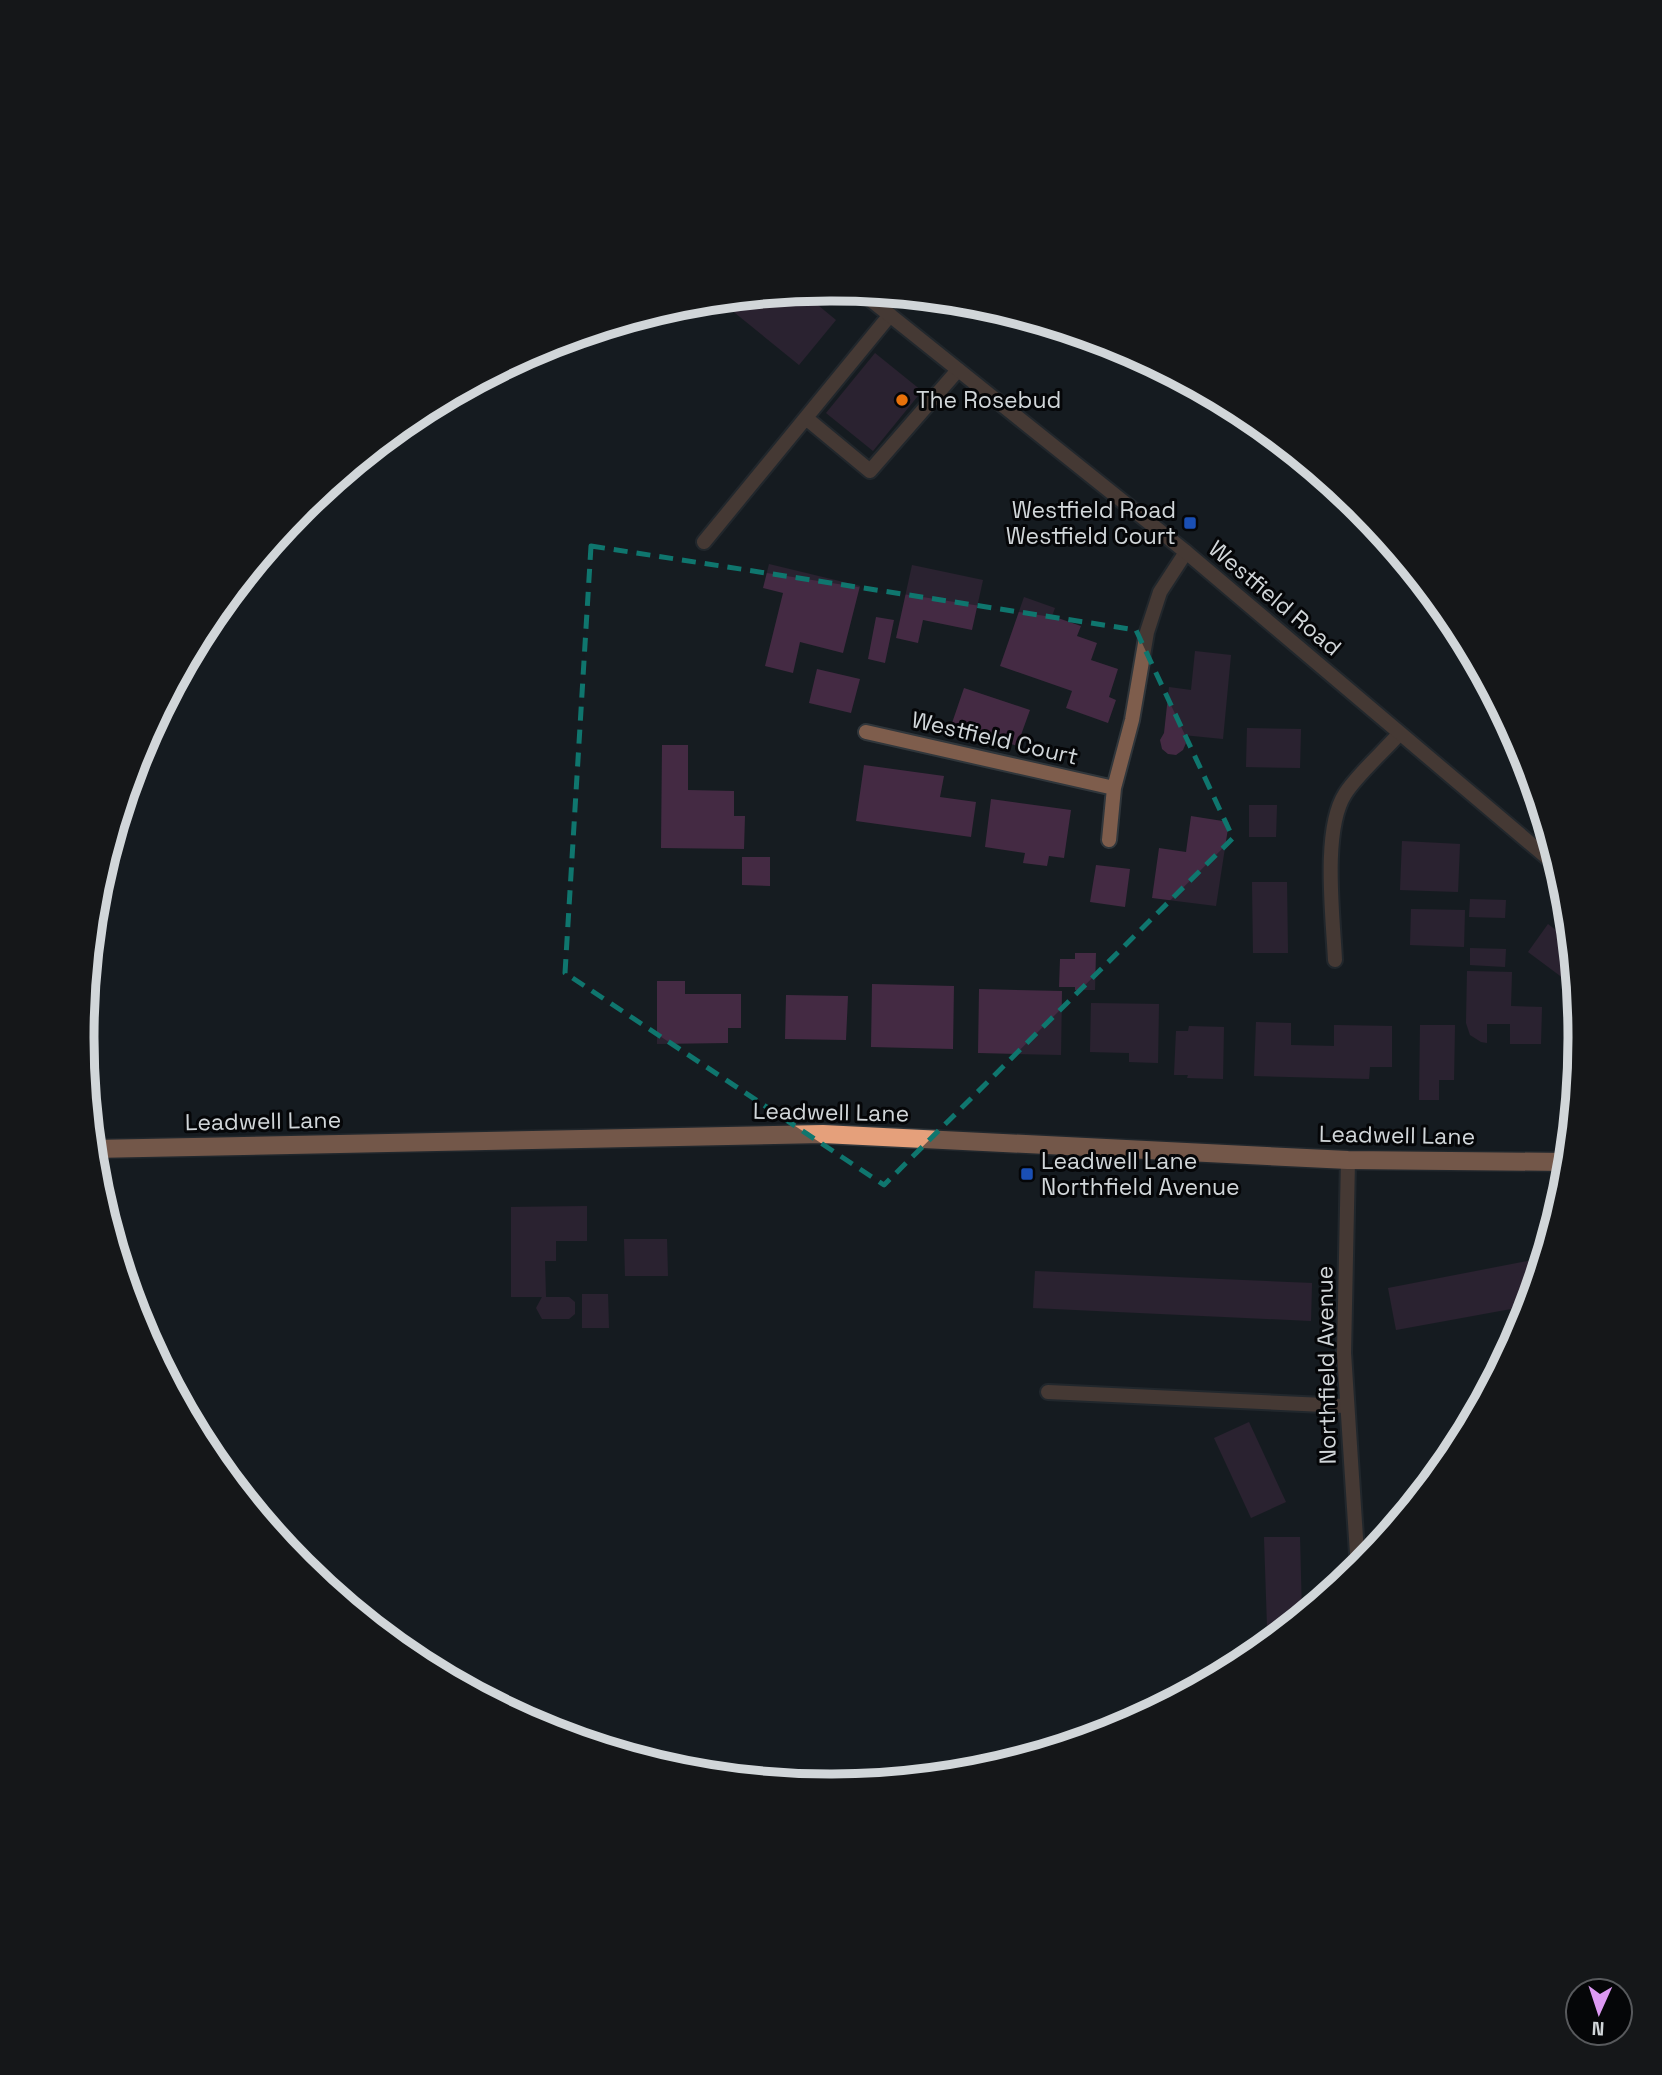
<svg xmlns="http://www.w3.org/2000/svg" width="1662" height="2075" viewBox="0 0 1662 2075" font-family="'Space Grotesk',sans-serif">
  <rect width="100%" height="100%" fill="#161c21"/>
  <!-- building -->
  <path fill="#442a43" d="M802 292 836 320 799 365 719 300Z
    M875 353 922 391 873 451 826 413Z
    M769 564 860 586 843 653 800 642 793 673 765 666 783 593 763 588Z
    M912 565 983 580 972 630 923 620 918 643 896 638Z
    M1024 597 1055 608 1052 616 1081 626 1077 636 1097 643 1091 660 1118 669 1109 697 1116 700 1108 723 1066 708 1072 691 1000 666Z
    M876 617 894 620 885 663 868 659Z
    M1195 651 1231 655 1223 739 1183 735 1186 743 1183 750 1176 755 1168 754 1162 749 1160 740 1164 733 1169 687 1191 690Z
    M817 669 860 679 851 713 809 703Z
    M964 688 1030 710 1017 746 952 723Z
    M1247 728 1301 729 1300 768 1246 767Z
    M662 745H688V790L734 791V816H745L744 849 661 848Z
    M864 765 944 776 940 797 976 802 971 837 856 821Z
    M991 799 1071 810 1064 858 1049 856 1047 866 1023 863 1025 853 985 847Z
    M1249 805H1277L1276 837H1249Z
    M1191 816 1229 822 1216 906 1152 898 1159 848 1186 852Z
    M1402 841 1460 844 1458 892 1400 890Z
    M742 857H770V886L742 885Z
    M1096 865 1130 869 1125 907 1090 902Z
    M1252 882H1287L1288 953H1253Z
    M1470 899 1506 900 1505 918 1469 917Z
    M1411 909 1465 910 1464 947 1410 945Z
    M1548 924 1570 941 1575 987 1528 952Z
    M1470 948 1506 949 1505 967 1470 965Z
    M1075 953H1096L1095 990H1075V987H1059L1060 959H1075Z
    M1467 971 1512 972 1511 1006 1542 1007 1541 1044H1510V1024H1487V1043L1481 1042 1470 1035 1466 1023Z
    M657 981H685V994H741V1028H728V1043L657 1044Z
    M872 984 954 986 953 1049 871 1047Z
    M979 989 1062 991 1061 1055 978 1053Z
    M786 995 848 996 846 1040 785 1039Z
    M1091 1003 1159 1004 1158 1063 1129 1062V1053L1090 1052Z
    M1256 1022 1291 1023V1045L1334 1046V1025L1392 1026V1067H1370L1369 1079 1254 1076Z
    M1420 1025H1455L1454 1080H1439V1100H1419Z
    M1189 1026 1224 1027 1223 1079 1187 1078 1188 1075H1174L1176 1031H1188Z
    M587 1206V1241H556V1261H545L546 1297H569L575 1302V1314L569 1319H542L536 1308 542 1297H511V1207Z
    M624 1239H667L668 1276H625Z
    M1543 1258 1528 1306 1396 1330 1388 1288Z
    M1035 1271 1312 1283 1311 1321 1033 1308Z
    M582 1294H608L609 1328H582Z
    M1464 1419 1471 1421 1450 1458H1449Z
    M1249 1422 1286 1502 1251 1518 1214 1438Z
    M1264 1537H1300L1302 1615 1289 1625 1267 1626Z"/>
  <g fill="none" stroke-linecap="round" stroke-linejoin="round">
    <defs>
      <path id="service" d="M806 418 870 471 958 370
        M704 542 890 315
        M1048 1392 1346 1406"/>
      <path id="minor" d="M866 732 1114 788
        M1109 840 1114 788 1132 720 1147 632 1160 592 1186 552
        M1335 960C1333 917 1322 830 1345 794 1356 776 1384 751 1399 734
        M1348 1160 1344 1353 1358 1569"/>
      <path id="tertiary" d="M861 292 1186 552 1557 866"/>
      <path id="primary" d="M93 1149 823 1134 1348 1160 1567 1162"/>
    </defs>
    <!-- service casing -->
    <use href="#service" stroke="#30363b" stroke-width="18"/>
    <!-- minor casing -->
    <use href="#minor" stroke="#30363b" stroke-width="18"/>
    <!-- tertiary casing -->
    <use href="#tertiary" stroke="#30363b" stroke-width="18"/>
    <!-- primary casing -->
    <use href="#primary" stroke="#30363b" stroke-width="21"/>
    <!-- service -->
    <use href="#service" stroke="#7e5d4c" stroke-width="14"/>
    <!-- minor -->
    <use href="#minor" stroke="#7e5d4c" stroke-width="14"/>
    <!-- tertiary -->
    <use href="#tertiary" stroke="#7e5d4c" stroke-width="14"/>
    <!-- primary -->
    <use href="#primary" stroke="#e5a07b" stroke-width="18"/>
  </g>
  <!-- marked area -->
  <path d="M0 0H1662V2075H0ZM591 546 1136 630 1233 838 884 1185 565 973Z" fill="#161c21" fill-opacity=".55" fill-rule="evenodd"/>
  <path fill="none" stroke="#0f766e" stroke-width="5" stroke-dasharray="14 9" stroke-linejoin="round" d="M591 546 1136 630 1233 838 884 1185 565 973Z"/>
  <!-- markers -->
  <circle fill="#e8710a" stroke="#050608" stroke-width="2.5" cx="902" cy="400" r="7"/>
  <g fill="#1a4fb4" stroke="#050608" stroke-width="2.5">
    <rect x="1183" y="516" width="14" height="14" rx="3.5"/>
    <rect x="1020" y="1167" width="14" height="14" rx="3.5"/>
  </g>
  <g text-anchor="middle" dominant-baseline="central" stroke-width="6" stroke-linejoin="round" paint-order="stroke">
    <!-- poi labels -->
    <g font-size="23" fill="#d1d6d9" stroke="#050608" text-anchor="start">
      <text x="916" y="400">The Rosebud</text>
      <text x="1176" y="510" text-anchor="end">Westfield Road<tspan x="1176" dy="26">Westfield Court</tspan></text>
      <text x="1041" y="1161">Leadwell Lane<tspan x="1041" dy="26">Northfield Avenue</tspan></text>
    </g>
    <!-- street labels -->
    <g font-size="23" fill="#d1d6d9" stroke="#050608">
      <text transform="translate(1275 598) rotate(40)">Westfield Road</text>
      <text transform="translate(995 738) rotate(13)">Westfield Court</text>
      <text transform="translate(831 1112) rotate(1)">Leadwell Lane</text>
      <text transform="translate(263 1121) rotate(-1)">Leadwell Lane</text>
      <text transform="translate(1397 1135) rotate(1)">Leadwell Lane</text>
      <text transform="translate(1326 1365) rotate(-91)">Northfield Avenue</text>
    </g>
  </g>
  <!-- crop -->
  <path d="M0 0H1662V2075H0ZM830 301H832A736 736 0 0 1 1568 1037V1038A736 736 0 0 1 832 1774H830A736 736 0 0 1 94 1038V1037A736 736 0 0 1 830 301Z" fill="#151719" fill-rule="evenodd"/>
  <path fill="none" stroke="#d1d6d9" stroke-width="9" d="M830 301H832A736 736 0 0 1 1568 1037V1038A736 736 0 0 1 832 1774H830A736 736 0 0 1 94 1038V1037A736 736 0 0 1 830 301Z"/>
  <!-- north arrow -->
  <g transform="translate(1599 2012) rotate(183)"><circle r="33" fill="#050608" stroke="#57595c" stroke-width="2"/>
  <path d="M0-5L12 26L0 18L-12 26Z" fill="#dd99f3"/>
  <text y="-10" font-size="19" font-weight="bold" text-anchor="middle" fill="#d1d6d9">N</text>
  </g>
</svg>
